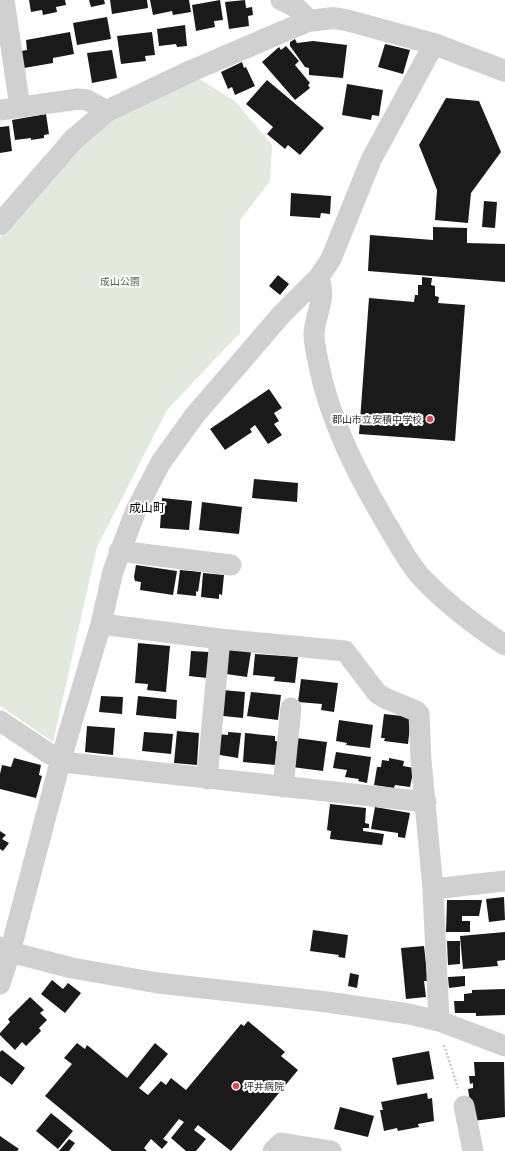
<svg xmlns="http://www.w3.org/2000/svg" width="505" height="1151" viewBox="0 0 505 1151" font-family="Figtree,'Noto Sans JP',sans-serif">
  <rect width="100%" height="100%" fill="#fff"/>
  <!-- green -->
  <path fill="#e3e9dd" d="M199 79 235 101 272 145 270 181 240 220V333L167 410 97 547 53 742 0 706V237L73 153 118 116Z"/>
  <!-- building -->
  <path fill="#1a1a1a" d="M29 0H65L66 5 56 7 57 12 43 15 42 10 31 12Z
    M89 0H104L105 4 91 7Z
    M110 0H147L148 8 112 14Z
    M150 0H189L191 12 173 15 172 11 153 15Z
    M220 0 223 20 214 21 215 27 196 31 192 5Z
    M245 0 246 8 252 7 253 15 248 16 249 26 229 29 225 2Z
    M107 17 111 39 77 45 73 23Z
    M185 25 187 46 177 47 176 44 159 46 157 29Z
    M70 32 74 54 53 58V63L24 68 21 51 27 50 26 40Z
    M152 32 155 55 145 56 146 61 121 64 117 36Z
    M295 39 297 43 313 41 347 45 343 78 309 75V68L305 67 290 46V42Z
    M385 44 410 50 403 74 378 67Z
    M286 46 299 61 295 65 310 83 308 85 310 88 295 100 262 62 279 47 281 50Z
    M112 50 117 78 92 83 87 53Z
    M242 62 244 68 246 67 255 86 235 95 232 87 228 89 221 72Z
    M267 80 324 128 300 155 288 145 285 149 267 134 273 127 246 104Z
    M347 84 383 90 379 116 372 115 371 120 342 115Z
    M446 98 479 101 501 152 471 193 468 223 435 220 437 190 419 145Z
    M46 114 49 134 44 135V138L31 140V138L15 140 12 120Z
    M9 126 12 151 0 153V127Z
    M291 193 331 196 330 214 321 213 320 218 290 216Z
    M484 201 497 202 495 228 482 227Z
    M433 227 467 228V243L505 244V282L368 271 370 235 433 240Z
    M278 275 289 284 280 295 269 286Z
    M422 277 432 278 431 285 435 286V296L439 297 438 303 465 305 455 441 359 434 369 298 414 302 415 295H418V285H422Z
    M269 389 282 408 274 413 279 421 274 424 282 435 268 444 255 425 250 429 252 432 225 450 210 429Z
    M254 479 298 483 297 502 252 498Z
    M162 498 192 501 189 530 160 528Z
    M202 502 242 507 239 534 199 530Z
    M136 565 177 571 173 595 140 590 141 582 135 581 134 577Z
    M180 570 201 572 198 592 196 591V596L177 594Z
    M203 573 224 575 222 595 219 594V599L201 597Z
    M138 643 170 646 166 692 147 690 148 684 135 683Z
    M229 649 251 652 247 677 226 674Z
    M191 651 209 652 207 678 189 676Z
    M255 654 298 657 295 683 274 681 275 677 253 675Z
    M301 679 338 683 334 712 321 710 322 704 298 702Z
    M222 690 245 692 243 718 223 716Z
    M251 692 281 695 278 720 247 716Z
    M101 696 123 697 122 714 99 712Z
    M138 696 177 700 176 719 136 715Z
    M384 714 411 717 408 744 384 741 385 738H381Z
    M339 720 373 725 370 748 346 745 347 743 336 741Z
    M87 726 115 728 113 755 85 752Z
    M177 731 199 733 197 765 174 763Z
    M144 732 173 734 171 754 142 751Z
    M228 732 241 733 238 758 214 754 217 734 228 735Z
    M245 733 275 736V741L280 742 276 765 243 762Z
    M296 738 327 742 323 771 292 767Z
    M336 752 371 757 367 783 358 781 359 779 345 777 347 770 333 768Z
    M14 758 41 765 39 775 42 776 36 798 0 789V774L2 765 11 767Z
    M389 758 404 761 403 766 414 768 410 787 395 785 394 788 374 785 377 767H381L382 760 389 761Z
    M330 804 366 808 365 823 369 824V828H363V831L384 834 382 845 330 839 331 831 327 830Z
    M375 807 410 813 405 838 398 837V833L371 829Z
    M0 831 6 835 2 839 9 843 3 851 0 849Z
    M504 897 505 920 489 922 486 899Z
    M447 900H482L479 916H462V921H470V932H446Z
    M313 930 348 935 345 958 338 957 339 955 310 951Z
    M505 932V960L497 961 498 966 463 969 460 936Z
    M447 941H460V964L448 965Z
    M424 946 428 981H424L426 997 406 999 401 948Z
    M350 973 359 975 357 988 348 986Z
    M465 976V986L449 988 448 977Z
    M52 980 63 989 68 983 81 993 65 1013 41 994Z
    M505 989V1015L476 1016V1013H455L454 1001H464V994L472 993V990Z
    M30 997 44 1010 40 1013 47 1020 39 1028 41 1031 26 1046 22 1042 15 1050 0 1035V1033L10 1022 8 1019Z
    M248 1021 285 1052 281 1056 298 1070 231 1151 198 1125 194 1130 206 1139 196 1151H186L171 1138 184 1122 179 1119 163 1139 168 1142 162 1149 151 1139 144 1148 147 1151H112L45 1096 72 1064 64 1058 77 1043 85 1049 87 1045 127 1078 155 1043 168 1054 139 1088 148 1095 161 1081 166 1085 171 1078 186 1090 241 1024 244 1026Z
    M2 1050 25 1068 12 1085 0 1076V1052Z
    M429 1051 434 1079 397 1085 392 1058Z
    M474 1062H504L505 1117 473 1121 468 1089 473 1088V1083L470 1084 469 1076H475Z
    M427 1093 428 1099 432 1098 434 1121 418 1124 419 1127 398 1131 397 1128 384 1131 380 1110H383L381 1102Z
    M340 1107 374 1116 368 1137 334 1129Z
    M51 1113 73 1131 58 1149 36 1131Z
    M0 1136 19 1149 17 1151H0Z
    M69 1139 75 1143 69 1151H59Z"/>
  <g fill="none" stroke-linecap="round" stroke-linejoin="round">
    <!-- path -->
    <path stroke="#cacaca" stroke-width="2.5" stroke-dasharray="2 2" stroke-linecap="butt" d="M444 1045 458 1088"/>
    <!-- minor -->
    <path stroke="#d0d0d0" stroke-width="21" d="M4 0 20 107
      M281 0C294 6 301 9 308 21
      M0 110 78 99 87 100 107 111
      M319 277C327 301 315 312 314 334 314 342 316 352 318 361 329 420 358 476 389 528 399 545 409 564 422 578 445 602 477 627 505 645
      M119 551 231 565
      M101 624 220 639 345 651 377 693 385 698 416 711 419 714 421 760 433 889 439 1021
      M0 721 48 753 71 763 426 802
      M207 779 220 639
      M283 787 291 708
      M433 889 505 881
      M0 947 10 952 72 968 158 983 327 1002 409 1014 439 1021 505 1046
      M0 984 10 952 61 759 101 624 113 571 136 510 161 462 195 415 281 315 319 277 331 259 371 160 434 44
      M464 1106 473 1151
      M273 1151 281 1143 331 1151"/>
    <!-- tertiary -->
    <path stroke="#d0d0d0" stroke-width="22" d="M0 224 74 139 107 111 191 71 308 21 334 18 346 20 434 44 505 71"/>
  </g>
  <!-- markers -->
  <g fill="#d34c54" stroke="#fff" stroke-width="1.5">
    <circle cx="430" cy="419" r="4"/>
    <circle cx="236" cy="1086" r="4"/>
  </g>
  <g text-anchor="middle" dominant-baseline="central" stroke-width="4" stroke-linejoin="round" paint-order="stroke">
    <!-- park labels -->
    <g font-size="10" fill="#566b44" stroke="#fff">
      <text x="120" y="281">成山公園</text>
    </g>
    <!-- poi labels -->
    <g font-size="10" fill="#333" stroke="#fff" text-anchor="end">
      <text x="422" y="419">郡山市立安積中学校</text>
      <text x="244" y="1086" text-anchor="start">坪井病院</text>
    </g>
    <!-- quarter labels -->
    <g font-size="12" fill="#000" stroke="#fff">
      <text x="147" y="508">成山町</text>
    </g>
  </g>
</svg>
